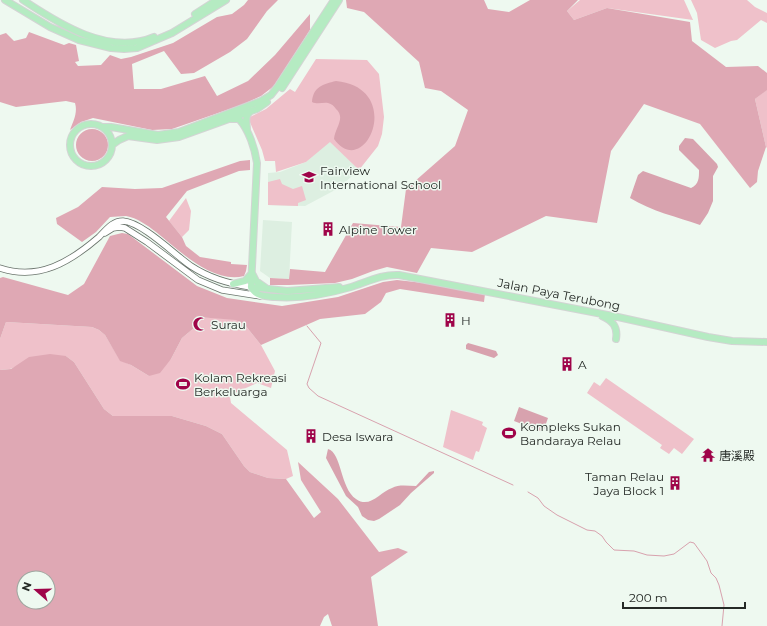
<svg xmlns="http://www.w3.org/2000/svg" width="767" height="626" viewBox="0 0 767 626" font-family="Montserrat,'Noto Sans SC',sans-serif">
  <rect width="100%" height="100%" fill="#eef9f0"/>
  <!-- built -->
  <path fill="#ddefe1" d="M330 141 359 170 337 189 305 206 268 205V173L280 172 306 162Z
    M263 220 292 222 289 279 270 278 260 271Z"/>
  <!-- green -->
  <path fill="#efc1ca" d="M580 0H684L693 20 607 8 574 20 567 11Z
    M691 0H747L755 7 767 13V23L761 20 737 40 731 41 715 48 701 40 697 13Z
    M316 59 367 60 379 74 384 117 382 134 378 146 359 170 330 142 306 162 276 172 275 161H265L262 150 249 120 250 117 266 109 290 89 295 92Z
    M766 90H767V148L766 147 755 99Z
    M280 179 282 184 293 189 302 186 306 200 298 203V206L268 205V182Z
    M186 198 191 211 189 230 182 237 169 221Z
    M198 317 236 319 245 325 261 345 275 371 271 388 257 383 237 392 230 397 231 403 287 450 293 476 286 479 268 478 250 472 244 466 222 434 206 426 172 416H113L104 409 74 362 66 356 15 367 10 369 0 370V339L6 322 92 327 99 330 105 335 120 360 131 365 149 376 171 359 182 338 194 328Z
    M606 378 694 439 682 454 674 448 669 454 660 448 662 445 587 393 594 382 600 386Z
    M451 410 483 422 482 425 487 428 479 452 476 451 473 460 443 447Z"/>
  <!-- forest -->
  <path fill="#dfa8b4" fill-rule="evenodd" d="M248 0H278L267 11 247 39 230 52 194 73 181 74 164 51 132 64 134 89H161L205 76 217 96 248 81 275 55 310 14V30L274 86 261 96 244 104 172 129 152 130 93 118 81 122 70 130C73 122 78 113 75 103L66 101 16 107 0 102V35L6 33 14 41 26 38 29 32 64 45 69 43 76 45 79 61 75 62 78 66 101 65 110 55 121 59 131 57 173 43 217 17 232 14 244 5Z
    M346 0H484L488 9 509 12 530 0H578L567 11 574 20 607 8 690 22 692 41 726 67 758 66 767 73V90L755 99 766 147 758 171 757 182 750 188 700 124 644 104 611 151 597 223 546 216 472 252 431 248 417 273 387 267 373 271 352 279 335 283 289 285H270V278L289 279 290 269 325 272 353 223 401 227 406 189 455 146 468 110 441 91 425 88 419 62 364 12 347 8Z
    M76 145a16 16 0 1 1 32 0a16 16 0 1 1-32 0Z
    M250 160V170L239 171 187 191 166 217 182 237 186 246 200 257 231 262V264L247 265 246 271 244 276C212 284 179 250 156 232 147 225 137 218 126 216 121 216 115 217 110 217L96 232 82 242 57 224 56 218 78 207 102 187 135 189 162 188 240 161Z
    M122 233 128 234 197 286 227 298 282 306 338 297 383 282 397 280 424 283 485 294 484 302 400 289 386 293 381 302 365 314 320 319 261 345 245 325 236 320 198 317 194 328 182 338 171 359 160 373 149 376 131 365 120 361 105 335 99 330 92 327 6 322 0 339V278L3 277 68 295 84 284 110 236Z
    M50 354 66 356 74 362 104 409 113 416H172L206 426 222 434 244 466 250 472 268 478 286 479 314 518 321 512 301 480 298 462 338 499 379 552 398 548 408 552 371 577 378 626H332L328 614 324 617 320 626H0V370L11 369 29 357ZM24 578H48V602H24Z"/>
  <!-- water -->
  <path fill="#d8a2ae" d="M336 81C406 88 365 182 334 139 335 128 346 118 336 109 334 106 332 104 328 103 323 102 318 105 312 102 313 87 323 84 336 81Z
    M685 138 693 139 717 164 718 167 713 176V201L708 213 700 225C677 217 651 211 630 198L638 175 643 171 691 188C699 184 699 178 699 170L679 150V146Z
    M468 343 496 351 498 355 494 358 466 349V345Z
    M519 407 548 418 543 432 514 421Z
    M328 449C342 453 340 488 356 499 370 509 380 492 392 488 399 484 408 486 416 486L429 472 434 471V473L411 493 400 505 379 519 374 521 368 520 362 516 358 507 346 496 326 458Z"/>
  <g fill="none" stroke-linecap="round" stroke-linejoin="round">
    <!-- stream -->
    <path stroke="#d8a2ae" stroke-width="1" d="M307 326 321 343 307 384 309 388 318 396 513 485
      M528 492 538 498 544 506 557 515 587 530 595 531 602 536 606 542 614 550 634 551 647 555 664 556 674 554 690 542 694 543 707 561 711 573 716 578 719 585 724 605 722 626"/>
    <defs>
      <path id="secondary" d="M105 233 113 228 120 227 125 228 147 242 198 280 222 290 260 296
        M0 268C39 281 70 262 99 237 106 230 112 221 123 221 142 222 175 255 191 266 209 278 230 284 251 287"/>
      <path id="primary" d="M5 0 50 27 79 40 111 48 124 49 137 48 172 33 226 0
        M23 0C59 24 109 56 154 37
        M195 14 217 0
        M282 88 339 0
        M232 119H239C249 130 255 149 257 163L251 287
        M70 145a21 21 0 1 1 42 0a21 21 0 1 1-42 0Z
        M102 127H111L158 135 179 132 261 101 271 95 278 86 334 0
        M247 130C247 122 244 116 251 111
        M112 145 119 140 128 136 157 140 179 137 257 109 267 102
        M252 273 256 281 266 288
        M233 284 245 281 252 273
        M251 287C256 297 265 296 275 297 300 299 327 294 351 287 367 282 382 274 399 275L618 317 708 337 732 341 767 342
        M251 287 287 291 339 287
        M602 316C613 321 618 327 616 339"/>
    </defs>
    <!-- secondary casing -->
    <use href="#secondary" stroke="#6a746c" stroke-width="7"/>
    <!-- primary casing -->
    <use href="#primary" stroke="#d3d4d4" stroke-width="8"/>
    <!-- secondary -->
    <use href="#secondary" stroke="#fff" stroke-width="5.5"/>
    <!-- primary -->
    <use href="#primary" stroke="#b5ebc2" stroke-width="6"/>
  </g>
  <!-- icons -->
  <defs>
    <symbol id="school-bare" viewBox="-9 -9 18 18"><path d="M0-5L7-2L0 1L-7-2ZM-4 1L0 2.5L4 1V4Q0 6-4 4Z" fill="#9f0449" stroke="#eef9f0" stroke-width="2.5" paint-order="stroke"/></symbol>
    <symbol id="building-bare" viewBox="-9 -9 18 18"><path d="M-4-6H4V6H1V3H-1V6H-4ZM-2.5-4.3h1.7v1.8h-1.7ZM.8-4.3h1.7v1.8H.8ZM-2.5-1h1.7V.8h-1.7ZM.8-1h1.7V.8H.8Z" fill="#9f0449" stroke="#eef9f0" stroke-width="2.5" paint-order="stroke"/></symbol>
    <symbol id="mosque-bare" viewBox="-9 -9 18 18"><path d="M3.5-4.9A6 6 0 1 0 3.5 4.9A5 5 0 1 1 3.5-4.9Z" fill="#9f0449" stroke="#eef9f0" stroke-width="2.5" paint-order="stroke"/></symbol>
    <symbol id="stadium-bare" viewBox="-9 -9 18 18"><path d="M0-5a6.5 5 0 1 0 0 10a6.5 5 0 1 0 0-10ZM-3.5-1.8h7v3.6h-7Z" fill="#9f0449" stroke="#eef9f0" stroke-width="2.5" paint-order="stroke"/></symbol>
    <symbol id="temple-bare" viewBox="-9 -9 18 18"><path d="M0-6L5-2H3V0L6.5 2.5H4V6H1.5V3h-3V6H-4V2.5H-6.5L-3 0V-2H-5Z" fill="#9f0449" stroke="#eef9f0" stroke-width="2.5" paint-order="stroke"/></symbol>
  </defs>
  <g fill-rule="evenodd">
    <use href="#school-bare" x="299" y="167" width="20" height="20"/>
    <use href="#building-bare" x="318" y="219" width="20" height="20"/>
    <use href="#building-bare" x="440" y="310" width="20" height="20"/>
    <use href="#mosque-bare" x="190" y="314" width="20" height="20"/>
    <use href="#building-bare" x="557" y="354" width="20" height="20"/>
    <use href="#stadium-bare" x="173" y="374" width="20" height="20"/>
    <use href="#stadium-bare" x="499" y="423" width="20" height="20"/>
    <use href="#building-bare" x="301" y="426" width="20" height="20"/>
    <use href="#temple-bare" x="698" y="445" width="20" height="20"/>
    <use href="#building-bare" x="665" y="473" width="20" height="20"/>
  </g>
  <g text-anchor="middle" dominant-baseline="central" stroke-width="3" stroke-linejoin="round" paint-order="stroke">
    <!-- poi labels -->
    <g font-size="12" fill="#252a26" stroke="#eef9f0" text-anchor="start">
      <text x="320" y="170">Fairview<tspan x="320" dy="14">International School</tspan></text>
      <text x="339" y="229">Alpine Tower</text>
      <text x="461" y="320">H</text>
      <text x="211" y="324">Surau</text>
      <text x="578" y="364">A</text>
      <text x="194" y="377">Kolam Rekreasi<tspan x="194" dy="14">Berkeluarga</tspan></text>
      <text x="520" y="426">Kompleks Sukan<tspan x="520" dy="14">Bandaraya Relau</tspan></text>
      <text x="322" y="436">Desa Iswara</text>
      <text x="719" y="455">唐溪殿</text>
      <text x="664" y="476" text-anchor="end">Taman Relau<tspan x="664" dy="14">Jaya Block 1</tspan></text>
    </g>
    <!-- street labels -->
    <g font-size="12" fill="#252a26" stroke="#eef9f0">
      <text transform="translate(559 294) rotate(11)">Jalan Paya Terubong</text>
    </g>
  </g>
  <!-- north arrow -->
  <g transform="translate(36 590) rotate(290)"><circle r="19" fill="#eef9f0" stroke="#9ea69f"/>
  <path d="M0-3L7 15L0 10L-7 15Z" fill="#9f0449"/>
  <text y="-6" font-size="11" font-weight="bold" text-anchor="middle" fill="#252a26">N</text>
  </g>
  <!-- scale -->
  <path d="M623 602v6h122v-6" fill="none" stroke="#252a26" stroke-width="2"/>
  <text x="629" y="602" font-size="12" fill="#252a26" stroke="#eef9f0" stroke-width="3" paint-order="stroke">200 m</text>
</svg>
